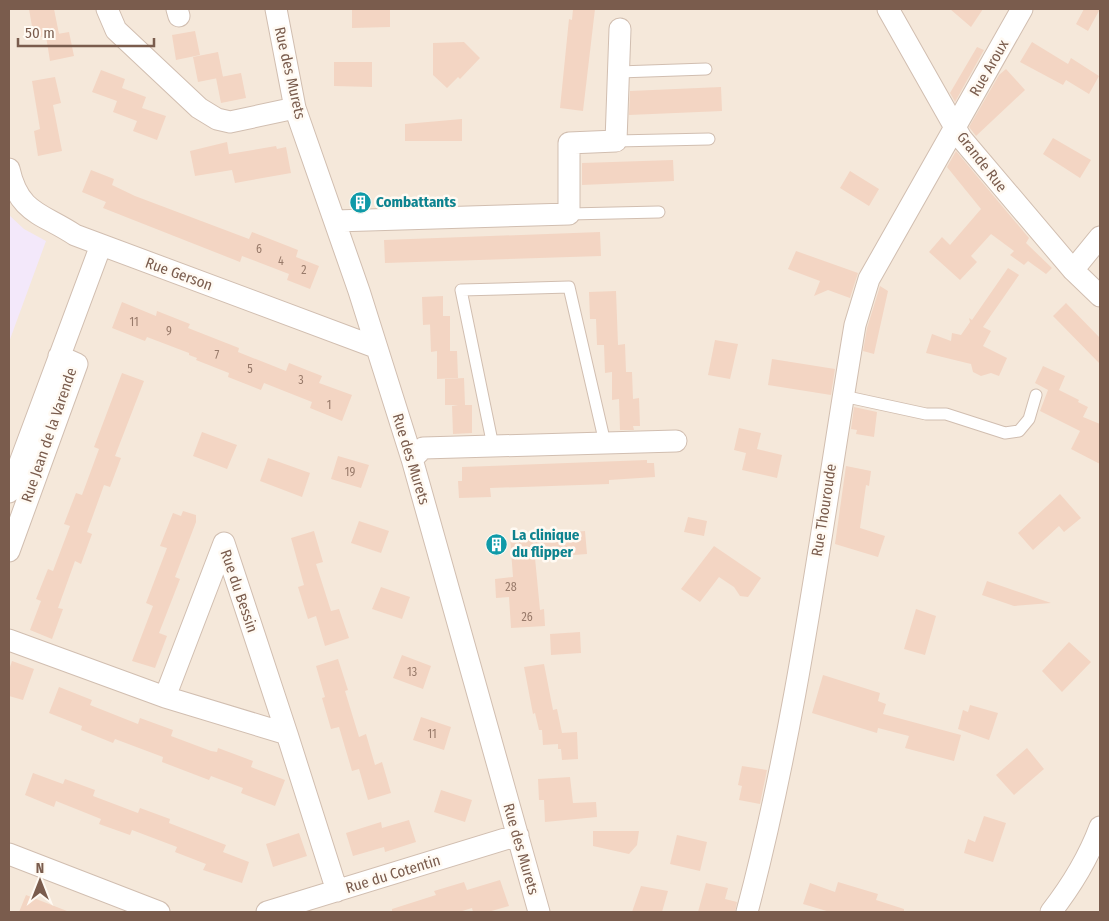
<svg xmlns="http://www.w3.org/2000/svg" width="1109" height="921" viewBox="0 0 1109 921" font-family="'Fira Sans Condensed',sans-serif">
  <rect width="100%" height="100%" fill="#fdf6ec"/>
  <!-- residential -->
  <path fill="#f5e8da" d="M9 9H1100V912H9Z"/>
  <!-- education -->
  <path fill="#f3e8fa" d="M9 215 24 229 46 241 9 342Z"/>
  <!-- building -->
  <path fill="#f3d5c3" d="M29 9H54L59 34 34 38Z
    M352 9H390V27L352 28Z
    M573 9H595L583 111 560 108 569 19 572 20Z
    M950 9H983L971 27Z
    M1084 9H1100L1088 31 1076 24Z
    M195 31 200 55 176 60 172 35Z
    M69 32 74 56 50 61 46 36Z
    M464 42 480 58 460 79 458 77 447 88 433 75V43Z
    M1032 42 1068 64 1071 58 1099 76 1089 94 1066 80 1063 85 1020 62Z
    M977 47 984 50 955 102 950 93Z
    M218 52 223 77 198 82 193 57Z
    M334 62H372V87L334 86Z
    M1006 69 1025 90 976 136 969 127 999 75Z
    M101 70 125 79 122 88 146 97 142 108 166 116 157 140 133 131 137 121 113 112 117 101 92 92Z
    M241 73 246 98 221 103 216 78Z
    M55 77 61 103 53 105 62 151 38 156 34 131 40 129 32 81Z
    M721 87 722 111 629 115 630 91Z
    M462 119V141H405V124Z
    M1053 138 1091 160 1080 178 1043 154Z
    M227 142 229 154 276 146 277 149 286 147 291 173 235 183 232 170 195 176 190 151Z
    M956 151 1029 238 1026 243 1052 268 1046 274 1028 261 1024 265 1010 255 1014 251 991 234 971 256 977 262 960 280 929 252 942 237 950 245 981 209 947 167Z
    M673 160 674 181 582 185V163Z
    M91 170 114 179 112 185 135 196 249 239 252 232 298 250 296 257 319 266 310 289 287 280 289 274 242 256 240 262 103 208 106 202 82 192Z
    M850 171 879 189 869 206 840 188Z
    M600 232 601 256 385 263 384 240Z
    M796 251 858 273 850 298 828 290 814 296 820 281 788 269Z
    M1008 268 1019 275 983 327 991 331 983 346 1007 358 999 376 991 373 981 376 973 372 971 364 926 353 932 334 951 341 952 333 961 335 970 322 969 318 972 320Z
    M880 286 888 291 874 354 863 351 867 328Z
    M616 291 618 345 625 344 626 372H632L633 399 639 398 640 426H633L634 430H620L619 399 612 400V372L605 373 604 345H597L596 319H590L589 292Z
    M443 296V316H450V351H457L458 378 437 379V351L431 352 430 324H436L423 325 422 297Z
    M122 302 156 316 157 311 190 324 188 328 239 348 238 352 286 371 289 363 322 376 319 383 352 395 342 421 310 408 312 402 264 383 261 390 228 377 229 373 196 360 197 358 189 355V353L147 337 145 341 112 328Z
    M1066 303 1100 338V364L1053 316Z
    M715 340 738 344 730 379 708 375Z
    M772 359 835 369 831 395 768 385Z
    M1043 366 1065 376 1059 390 1079 400 1078 402 1088 407 1083 417 1100 424V464L1071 449 1080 431 1040 411 1048 390 1035 383Z
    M122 373 144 381 115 456 121 458 110 487 104 485 87 532 92 534 81 564 75 561 58 608 63 609 52 639 30 630 41 601 36 599 48 569 53 571 70 526 64 524 76 493 82 495 99 449 94 447Z
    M464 378 465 405H472V433L453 434 452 406 458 405H445V379Z
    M854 407 877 412 874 437 856 434 857 430 851 429Z
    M739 428 761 433 757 449 782 455 777 478 742 470 746 453 734 450Z
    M202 432 237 445 227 469 193 456Z
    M338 456 369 465 361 488 331 479Z
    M268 458 310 473 302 497 260 481Z
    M647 460V463H654L655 477 609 480V484L490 488 491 497 459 498 458 481H462V467Z
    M846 466 871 471 869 486 866 485 860 528 885 536 878 557 835 544Z
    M1060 494 1081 518 1064 532 1059 526 1033 550 1018 533Z
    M183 511 196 515V522L175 577 180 579 159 633 167 636 155 668 132 661 153 606 146 603 167 548 160 546 173 513 181 516Z
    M688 517 707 521 704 536 684 532Z
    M359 521 389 531 381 553 351 543Z
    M314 531 323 562 316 564 331 611 339 609 349 638 325 646 316 616 308 619 298 587 304 585 291 538Z
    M585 531 587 554 535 558 540 610 544 609 545 626 511 628 509 597 496 598 495 579 513 577 510 537Z
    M714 546 761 578 748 597 740 596 734 587 719 577 700 602 681 589Z
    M987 581 1051 603 1014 606 982 595Z
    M381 587 410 597 402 619 372 609Z
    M916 609 936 616 925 655 904 649Z
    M580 632 581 653 551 655 550 634Z
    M1069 642 1091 662 1062 692 1042 671Z
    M402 655 431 666 423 689 393 678Z
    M338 659 348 690 345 691 359 737 366 734 375 765 382 762 391 793 368 800 359 769 352 771 339 727 331 729 322 698 325 697 316 666Z
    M12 661 34 669 23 700 9 696V670Z
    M544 664 553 710 557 709 562 733 577 732 578 759 562 760 561 749H558V744L543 745 542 730H539L535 713 533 714 524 667Z
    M823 675 880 693 878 701 886 704 883 714 961 735 954 761 905 748 909 736 878 728 877 733 812 713Z
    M59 687 92 700 90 705 138 724 140 718 173 730 171 736 211 751 217 752 218 748 253 761 251 767 285 780 275 806 241 793 243 788 211 776 209 780 162 762 163 757 115 739 113 743 81 730 82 726 49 713Z
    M970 705 998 713 989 740 958 729 963 710 968 712Z
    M421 717 451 727 444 750 413 740Z
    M1027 748 1044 769 1014 795 996 775Z
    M742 766 767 770 760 804 739 800 742 786 738 785Z
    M33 773 63 784 65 779 95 790 93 796 138 813 140 808 170 819 169 823 226 845 223 852 249 862 242 883 203 870 206 864 175 852 177 847 132 830 130 835 99 824 101 819 56 801 54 807 25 795Z
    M570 777 573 803 596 802 597 817 545 822 544 800H539L538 779Z
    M441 790 472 800 465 822 434 812Z
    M984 816 1006 823 993 862 964 853 968 839 975 842Z
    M409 820 416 842 385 852 384 847 353 856 346 833 381 822 382 828Z
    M593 831H639L637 845 629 854 593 846Z
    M299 833 307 856 273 867 266 844Z
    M677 835 707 842 700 871 670 864Z
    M500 880 509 906 488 912H473L472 908 459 912H392V909L436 895 434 891 464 882 467 890Z
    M838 882 878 894 876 900 904 909V912H830L803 904 810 883 835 892Z
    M706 883 728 888 725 899 737 902 735 912H698Z
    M641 886 668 891 662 912H632Z
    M26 895 67 911V912H19Z"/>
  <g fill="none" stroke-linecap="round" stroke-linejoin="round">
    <defs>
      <path id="lane" d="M619 72 706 69
        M616 141 709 139
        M569 214 659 212
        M843 396 926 414H946L1005 433 1019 431 1029 419 1036 395
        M493 446 461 290 569 287 605 443"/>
      <path id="street" d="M107 9 116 30 199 108 217 119 230 122 295 108
        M177 9 179 16
        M276 9 295 108 359 291 412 459 539 912
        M888 9 961 138 1073 270 1100 296
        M9 169C19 214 42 213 75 235L375 347
        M335 221 569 214V143L616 141 620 29
        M1073 270 1100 237
        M412 459 423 448 676 441
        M9 492 101 245
        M9 551 77 364 59 356
        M9 640 165 697 287 734 337 891
        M165 697 224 543 287 734
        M9 854 159 912
        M267 912 518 835
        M747 912C798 720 822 521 855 325L869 279 1022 9
        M1051 912C1072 885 1088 859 1100 827"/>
    </defs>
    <!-- lane casing -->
    <use href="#lane" stroke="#d1beb0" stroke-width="13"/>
    <!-- street casing -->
    <use href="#street" stroke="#d1beb0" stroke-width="23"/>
    <!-- lane -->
    <use href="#lane" stroke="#fff" stroke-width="11"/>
    <!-- street -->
    <use href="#street" stroke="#fff" stroke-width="21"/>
  </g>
  <!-- icons -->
  <defs>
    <symbol id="building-disc" viewBox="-11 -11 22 22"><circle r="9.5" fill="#0f9aa8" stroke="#fffaf3"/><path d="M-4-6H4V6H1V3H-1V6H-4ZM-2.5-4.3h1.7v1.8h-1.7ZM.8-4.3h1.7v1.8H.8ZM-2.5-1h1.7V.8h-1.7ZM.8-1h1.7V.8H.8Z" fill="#fff"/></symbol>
  </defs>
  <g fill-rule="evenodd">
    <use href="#building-disc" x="348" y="190" width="25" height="25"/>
    <use href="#building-disc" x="484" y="532" width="25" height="25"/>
  </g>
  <g text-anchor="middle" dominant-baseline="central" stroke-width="5" stroke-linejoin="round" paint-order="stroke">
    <!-- number labels -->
    <g font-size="12" fill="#987a6a">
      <text x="259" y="249">6</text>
      <text x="281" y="261">4</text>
      <text x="304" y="270">2</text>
      <text x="134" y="322">11</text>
      <text x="169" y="331">9</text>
      <text x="217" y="355">7</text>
      <text x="250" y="369">5</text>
      <text x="301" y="380">3</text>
      <text x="329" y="405">1</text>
      <text x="350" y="472">19</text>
      <text x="511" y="587">28</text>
      <text x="527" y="617">26</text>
      <text x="412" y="672">13</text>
      <text x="432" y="734">11</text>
    </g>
    <!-- street labels -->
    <g font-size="15" fill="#7a5c4d" stroke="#fffaf3">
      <text transform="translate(989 68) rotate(-60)">Rue Aroux</text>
      <text transform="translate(290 73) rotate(77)">Rue des Murets</text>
      <text transform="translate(982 162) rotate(52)">Grande Rue</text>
      <text transform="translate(179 274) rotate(20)">Rue Gerson</text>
      <text transform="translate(49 435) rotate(-71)">Rue Jean de la Varende</text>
      <text transform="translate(411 459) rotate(73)">Rue des Murets</text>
      <text transform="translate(824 510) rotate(-81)">Rue Thouroude</text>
      <text transform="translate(239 591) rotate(71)">Rue du Bessin</text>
      <text transform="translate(521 849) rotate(74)">Rue des Murets</text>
      <text transform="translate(393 874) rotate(-17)">Rue du Cotentin</text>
    </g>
    <!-- culture labels -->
    <g font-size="15" font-weight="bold" fill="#0d838f" stroke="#fffaf3" text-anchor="start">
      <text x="376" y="202">Combattants</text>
      <text x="512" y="535">La clinique<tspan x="512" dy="17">du flipper</tspan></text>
    </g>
  </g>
  <!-- border -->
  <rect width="1109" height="921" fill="none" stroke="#7a5c4d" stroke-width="20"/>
  <!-- north arrow -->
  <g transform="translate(40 881)" stroke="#fffaf3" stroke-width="4" paint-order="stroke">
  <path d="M0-4L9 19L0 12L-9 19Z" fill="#7a5c4d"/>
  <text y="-8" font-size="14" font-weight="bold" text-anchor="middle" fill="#7a5c4d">N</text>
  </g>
  <!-- scale -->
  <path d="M18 38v8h136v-8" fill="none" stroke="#7a5c4d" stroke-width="2.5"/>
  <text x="25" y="38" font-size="15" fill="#7a5c4d" stroke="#fffaf3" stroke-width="4" paint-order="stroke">50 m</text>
</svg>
